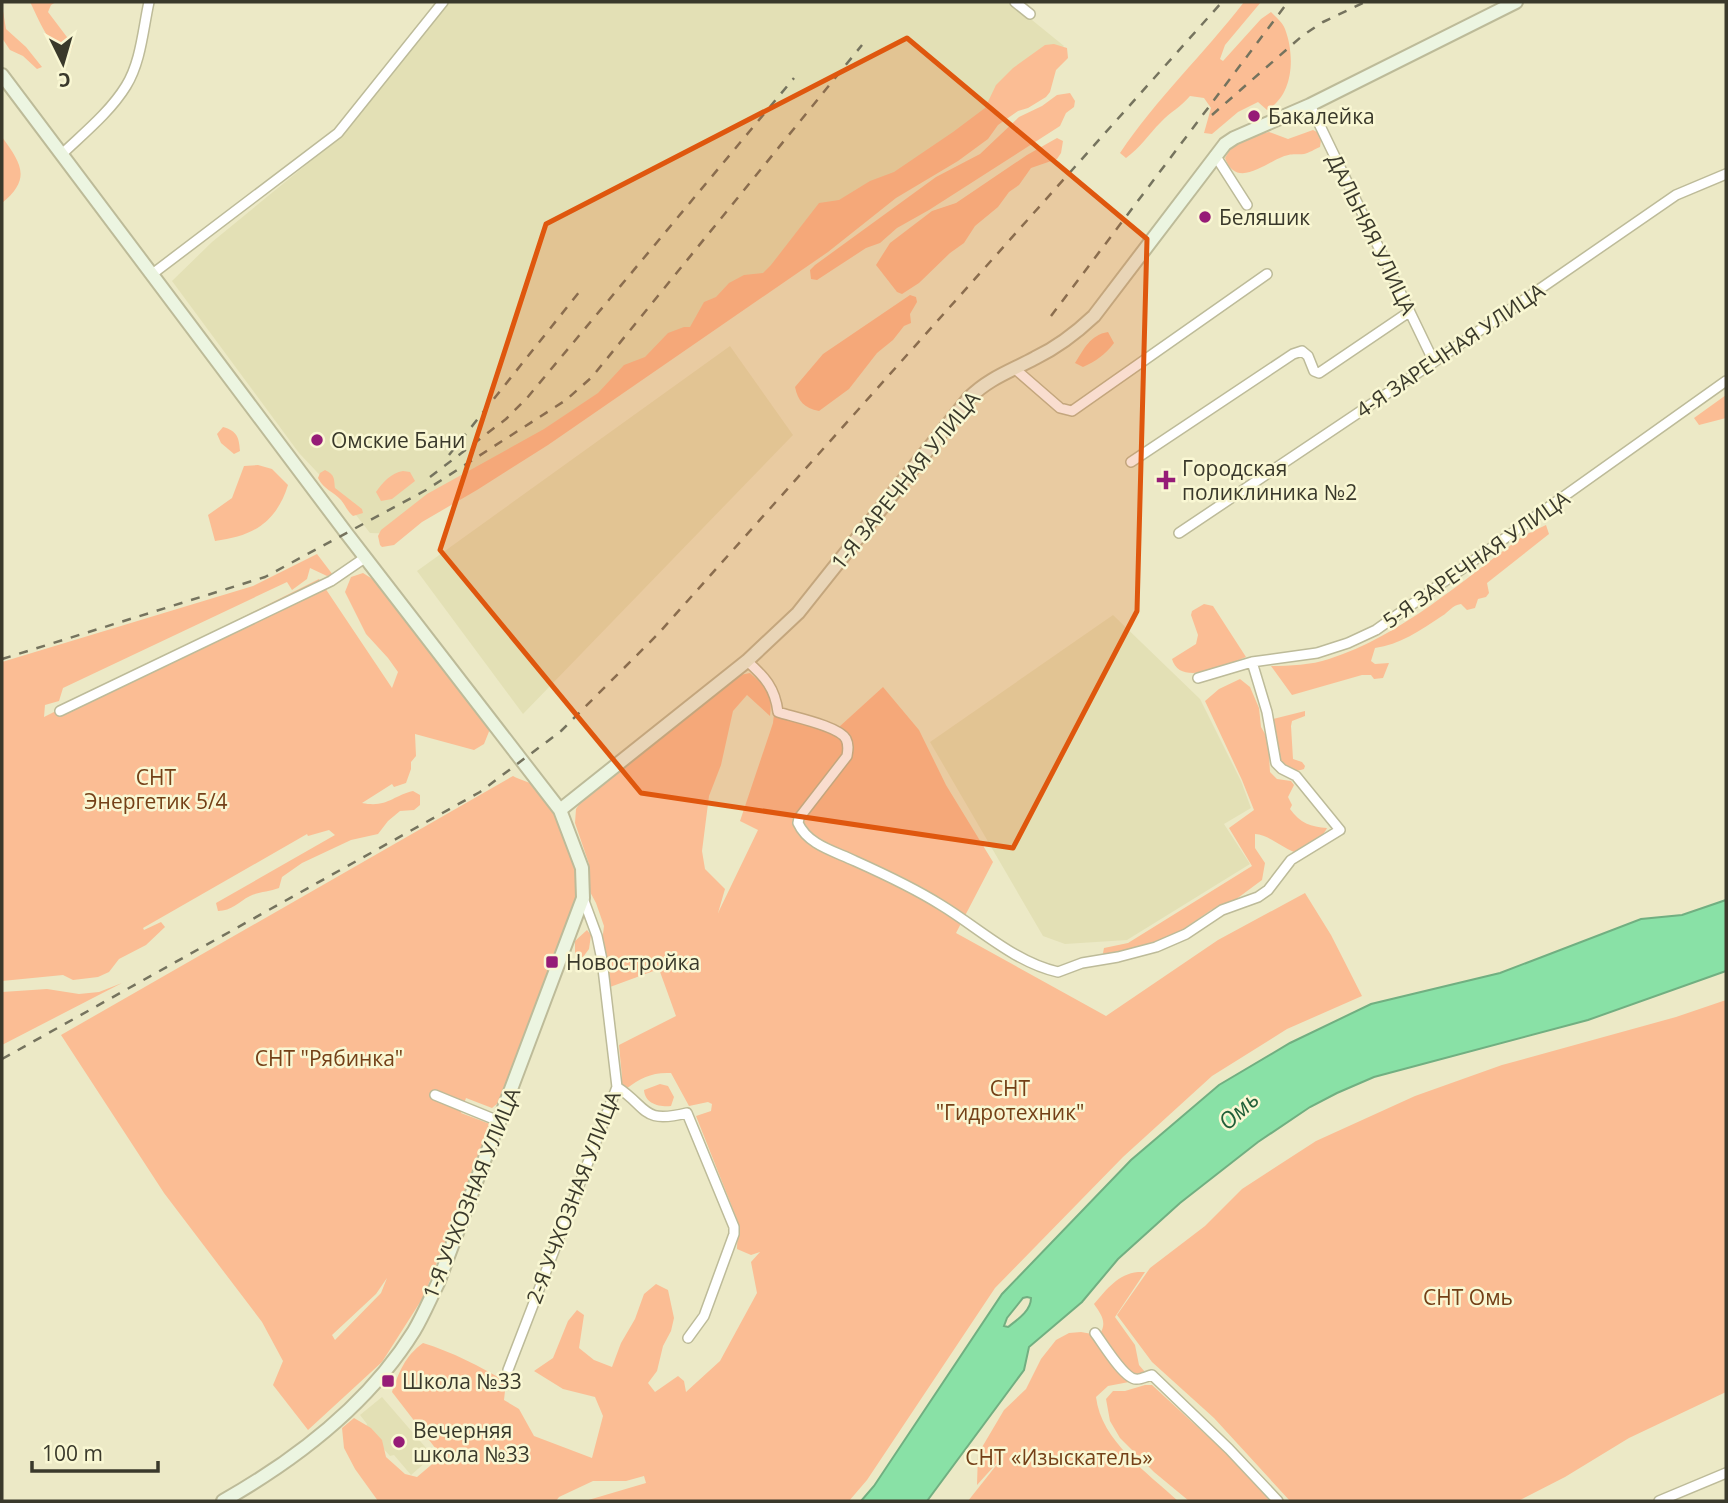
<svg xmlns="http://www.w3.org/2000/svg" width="1728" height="1503" viewBox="0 0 1728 1503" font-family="'Open Sans',sans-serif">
  <rect width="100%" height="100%" fill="#ece9c6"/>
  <!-- built -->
  <path fill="#e3e0b5" d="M450 2H1010L1064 46 839 227 398 534 370 533 349 506 299 453 172 281 212 242 345 133Z
    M730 346 793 435 523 714 417 571Z
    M1113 615 1200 699 1241 781 1251 808 1224 824 1250 864 1127 940 1065 944 1043 936 930 742Z
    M382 1397 433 1456 411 1475 394 1455 390 1456 366 1429 367 1424 360 1415Z"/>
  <!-- green -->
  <path fill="#fbbd94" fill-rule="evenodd" d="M30 2H56L51 5 48 12 73 45 70 53C49 50 39 19 30 2Z
    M1244 2H1261L1225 45 1220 59 1223 61 1261 19 1271 12C1276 17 1283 23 1285 29 1295 55 1294 95 1267 110L1258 102 1238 112 1212 134 1204 133 1211 108 1204 98 1190 96C1181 107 1170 112 1161 122 1148 135 1140 148 1126 158L1120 153C1156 99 1204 54 1244 2Z
    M2 5 6 29 26 47 42 67 37 69 23 56 10 50 2 38Z
    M1054 44 1067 48 1068 58 1056 70 1050 92 1046 97 1028 108 1018 111 998 125 988 139 958 161 896 198 828 252 548 445 477 490 422 522 394 545 382 547 380 545 378 536 381 530 427 494 544 429 598 393 624 365 645 357 668 333 684 327H690L704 302 716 297 729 283 744 275 763 273 771 265 819 203 839 200 870 181 894 172 953 132 985 108 996 85 1013 68 1045 45Z
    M1070 93 1075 101 1074 107 1066 113 1060 126 929 210 897 228 880 243 866 248 817 280 811 279 810 270 815 265 936 177 980 154 1019 117 1042 106 1057 95Z
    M1313 130 1319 133 1321 140 1320 147C1315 149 1309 153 1304 154 1295 155 1292 153 1282 157 1264 164 1236 189 1225 158L1232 146 1248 137 1269 132 1288 139Z
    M2 137C21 163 32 179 2 203Z
    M1057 138 1063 141 1061 153 1057 159 1031 168 1019 185 1009 192 998 207 975 226 964 243 950 253 919 283 902 294 897 292 876 265 890 243 932 211 956 203 1027 155Z
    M910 295 916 297 917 302 910 314 911 323 904 326 893 340 877 353 849 389 819 411C804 408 798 401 795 387L823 354Z
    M1108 332 1114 343C1105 355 1096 361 1083 367L1075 363C1084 349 1090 335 1108 332Z
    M1726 395V418L1699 425 1694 418Z
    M223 427C237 431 239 437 240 451L234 454 221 443 217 434Z
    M258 465 272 469 288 485C276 523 253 536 215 541L208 515 232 498 244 466Z
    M325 470C335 475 334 478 335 488L362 509 363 513 353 516C347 511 346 506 341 500 333 491 324 490 318 478L320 473Z
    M403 471 410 472 415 481 392 499 381 501 376 492C383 482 391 473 403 471Z
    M1546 525 1549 534 1487 583 1489 593 1486 597 1478 599 1475 608 1467 610 1461 604C1452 605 1449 612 1442 616 1421 630 1399 645 1375 648L1371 661 1375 664 1389 663 1383 678 1374 679 1371 675H1362L1292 695 1271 666C1290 666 1311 665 1329 659 1401 636 1463 580 1523 536Z
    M317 554 333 575 327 576 310 568 307 579 292 590 287 582 63 688 59 701 45 705 44 717 319 579 392 688 398 672 388 658 366 634 345 592 351 577 363 573 374 580 385 593 490 729 484 744 474 750 415 734 416 756 411 762V769L406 783 394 787 392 784 362 803C387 808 392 796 413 791L420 795V805L414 810 400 811 388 821 378 834 351 840 302 863 282 877 279 888C269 892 257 892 250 896 238 902 232 911 218 911L216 903 335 835 329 830 308 836 307 834 143 928 144 930 161 922 165 927 146 945 119 959 109 972 98 977 73 980 63 975 2 981V662L253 586Z
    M1204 604 1213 606 1246 657C1228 664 1180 688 1172 659L1196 644 1198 635 1191 615 1192 611Z
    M750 673C766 687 773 694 770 716L747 695 733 711 721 765 709 796 702 851 705 869 725 889 718 913 758 830 740 821 773 723 775 705 839 727 883 687 919 730 946 785 993 862 956 933 1106 1016 1218 940 1305 893 1331 935 1362 996 1287 1029 1212 1076 1123 1157 995 1288 867 1480 849 1501H585L646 1483 644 1476 626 1481H593L559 1497 556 1501H378L355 1469 344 1448 342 1428 354 1418 371 1428 382 1440 386 1457 405 1474 417 1477 437 1460 436 1449 392 1392C399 1372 405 1356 423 1343 452 1352 480 1366 506 1382L504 1400 519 1409 534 1436 592 1458 603 1416 595 1397 563 1389 534 1371 553 1358 568 1321 577 1310 584 1315 579 1348 594 1360 612 1367 621 1343 635 1319 644 1294 656 1284 668 1290 674 1318 671 1331 663 1346 657 1371 648 1383 655 1392 678 1376 684 1381 686 1392 720 1361 757 1293 751 1262 760 1252 751 1255 737 1249 738 1222 696 1116 711 1111 712 1104 708 1102 689 1106 671 1073C652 1072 640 1078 626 1089L620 1085 622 1077 619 1045 676 1016 659 969 610 987 602 942 604 926 596 903 589 890V864L575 823 576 809 582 800 740 675Z
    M1240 679 1250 687 1259 708 1261 727 1268 739 1270 772 1277 779 1291 781 1294 785 1288 797 1292 805 1290 809C1300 823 1311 827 1327 828 1322 839 1306 849 1294 852 1281 847 1267 834 1255 834V848L1265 863 1262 880 1235 900 1211 910 1175 935 1143 948 1105 956 1103 953 1104 948 1128 943 1252 866 1229 828 1254 810 1242 780 1205 701 1219 689Z
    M1305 711V716L1292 721 1291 726 1293 759 1302 762 1305 766 1304 769C1275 780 1276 737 1273 719Z
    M513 776C520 780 531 782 537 788 565 814 576 852 579 888L513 1072 498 1103 492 1108 466 1098 461 1113 490 1124 424 1296 382 1362 308 1430 273 1385 283 1361 262 1322 164 1193 61 1035ZM387 1278 381 1293 335 1340 332 1335 376 1294Z
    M587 930 591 935 589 949 583 957 575 956V941Z
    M122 983 2 1045V992L47 989 79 994 99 992Z
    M1726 1000V1392L1629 1438 1565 1477 1518 1501H1290L1214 1418 1152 1362 1117 1315 1150 1268 1205 1226 1242 1189 1316 1141 1415 1096 1502 1065 1676 1017Z
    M660 1084 668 1086 674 1097 671 1106C659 1107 645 1104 644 1090Z
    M1138 1272H1145L1115 1317 1135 1345 1139 1365 1145 1372 1129 1382 1108 1386 1096 1397C1101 1441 1148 1473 1178 1501H968L1006 1453 977 1485 978 1454 1004 1410 1026 1389 1041 1359 1056 1340 1069 1333 1081 1332 1092 1334 1101 1332C1107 1321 1100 1313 1094 1304 1107 1289 1118 1274 1138 1272Z
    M1145 1385H1152L1255 1480 1269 1501H1189L1154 1472 1120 1438 1110 1421 1106 1399 1113 1391H1125Z"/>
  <!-- water -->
  <path fill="#89e1a6" stroke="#71af81" stroke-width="2" fill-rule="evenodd" d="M1726 900V971L1588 1020 1374 1077 1337 1093 1310 1107 1258 1142 1180 1203 1118 1259 1082 1302 1029 1347 1024 1370 927 1501H861L874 1486 1002 1294 1131 1160 1219 1085 1290 1043 1371 1004 1500 973 1641 919 1682 915ZM1027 1297 1031 1298C1031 1311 1017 1320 1008 1327L1004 1326 1007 1318 1023 1298Z"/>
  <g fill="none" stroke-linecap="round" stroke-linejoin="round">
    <defs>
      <path id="street" d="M1015 2 1030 14
        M1310 105 1434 362
        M62 154C84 133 110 112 126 86 141 62 143 29 149 2
        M1215 155 1247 205
        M151 275 338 133 443 2
        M1014 368 1060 408 1072 411 1267 274
        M1131 462 1293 354 1302 351 1308 356 1314 371 1319 373 1409 312
        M1179 533 1434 362 1676 195 1726 174
        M747 661C765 677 775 688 778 712 793 717 839 726 846 739 849 745 848 750 847 756L799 818 798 823C808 845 834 851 855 861 884 874 914 888 941 905 979 928 1014 962 1058 972L1082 963 1118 957 1156 947 1186 934 1222 910 1258 897 1268 890 1291 860 1340 830 1296 776 1282 769 1276 763 1267 712 1252 662
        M1198 678 1252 662 1317 653 1348 643 1376 630 1726 381
        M60 711 331 581 366 557
        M617 1087C649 1108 641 1124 687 1113L734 1227V1234L704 1316 688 1338
        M435 1095 501 1122
        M1095 1333C1102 1342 1124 1379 1136 1379 1140 1380 1147 1376 1152 1375L1229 1449 1278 1501
        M508 1370 617 1087 602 960 597 936 583 898
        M1659 1501 1726 1473"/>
      <path id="secondary" d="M2 75 347 534 560 810 582 868 583 898 438 1283C430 1299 423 1316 414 1331 368 1405 297 1459 223 1501
        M560 810 747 661 798 613 969 398C989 378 1011 371 1035 358 1058 347 1076 333 1094 316L1225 144 1234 138 1310 105 1516 2"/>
    </defs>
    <!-- street casing -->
    <use href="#street" stroke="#bdbb99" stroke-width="12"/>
    <!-- secondary casing -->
    <use href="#secondary" stroke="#bdbb99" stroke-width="16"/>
    <!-- street -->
    <use href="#street" stroke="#fff" stroke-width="9"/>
    <!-- secondary -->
    <use href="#secondary" stroke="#ecf5e1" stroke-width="12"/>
    <!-- rail -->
    <path stroke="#75735e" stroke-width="2.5" stroke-dasharray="9 9" stroke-linecap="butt" d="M1212 115 1302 36 1323 22 1365 2
      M1051 316 1288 2
      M449 455 580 291
      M430 477 506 419 527 398 794 78
      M2 659 265 577 426 490 566 400 592 377 862 45
      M2 1059 480 792 561 731 658 634 1222 2"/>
  </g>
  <!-- marked area -->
  <path fill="#df570e" fill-opacity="0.2" stroke="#df570e" stroke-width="5" stroke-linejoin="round" d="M907 38 1147 239 1137 611 1013 848 641 793 440 550 546 224Z"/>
  <!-- markers -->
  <g fill="#961c77" stroke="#f9f7d3" stroke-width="2.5">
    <circle cx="1254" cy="116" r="7"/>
    <circle cx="1205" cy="217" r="7"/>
    <circle cx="317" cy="440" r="7"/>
    <path d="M1162.5 469.5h7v7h7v7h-7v7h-7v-7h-7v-7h7z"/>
    <rect x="545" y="955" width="14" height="14" rx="3.5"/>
    <rect x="381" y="1374" width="14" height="14" rx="3.5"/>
    <circle cx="399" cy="1442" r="7"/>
  </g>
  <g text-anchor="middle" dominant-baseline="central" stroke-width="5" stroke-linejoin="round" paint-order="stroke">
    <!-- poi labels -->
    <g font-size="21" fill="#3a392b" stroke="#f9f7d3" text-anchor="start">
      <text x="1268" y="116">Бакалейка</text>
      <text x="1219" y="217">Беляшик</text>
      <text x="331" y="440">Омские Бани</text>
      <text x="1182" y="468">Городская<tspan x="1182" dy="24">поликлиника №2</tspan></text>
      <text x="566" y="962">Новостройка</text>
      <text x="402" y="1381">Школа №33</text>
      <text x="413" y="1430">Вечерняя<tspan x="413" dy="24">школа №33</tspan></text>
    </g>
    <!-- street labels -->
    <g font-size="21" fill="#3a392b" stroke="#f9f7d3">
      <text transform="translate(1372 234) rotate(64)">ДАЛЬНЯЯ УЛИЦА</text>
      <text transform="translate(1450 350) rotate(-34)">4-Я ЗАРЕЧНАЯ УЛИЦА</text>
      <text transform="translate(905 480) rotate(-51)">1-Я ЗАРЕЧНАЯ УЛИЦА</text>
      <text transform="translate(1476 559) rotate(-35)">5-Я ЗАРЕЧНАЯ УЛИЦА</text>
      <text transform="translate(471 1193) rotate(-68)">1-Я УЧХОЗНАЯ УЛИЦА</text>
      <text transform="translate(573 1197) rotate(-69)">2-Я УЧХОЗНАЯ УЛИЦА</text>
    </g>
    <!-- park labels -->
    <g font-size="21" fill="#744017" stroke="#f9f7d3">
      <text x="156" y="777">СНТ<tspan x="156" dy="24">Энергетик 5/4</tspan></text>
      <text x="329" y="1058">СНТ "Рябинка"</text>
      <text x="1010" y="1088">СНТ<tspan x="1010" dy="24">"Гидротехник"</tspan></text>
      <text x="1468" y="1297">СНТ Омь</text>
      <text x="1059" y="1457">СНТ «Изыскатель»</text>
    </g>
    <!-- water labels -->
    <g font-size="23" font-style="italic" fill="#205f39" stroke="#f9f7d3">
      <text transform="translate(1238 1110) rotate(-42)">Омь</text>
    </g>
  </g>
  <!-- border -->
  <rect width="1728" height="1503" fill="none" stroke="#3a392b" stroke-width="7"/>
  <!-- north arrow -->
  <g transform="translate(63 63) rotate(175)" stroke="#f9f7d3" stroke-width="5" paint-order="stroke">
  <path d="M0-5L12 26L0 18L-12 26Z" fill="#3a392b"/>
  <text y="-10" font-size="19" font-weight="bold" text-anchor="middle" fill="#3a392b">С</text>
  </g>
  <!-- scale -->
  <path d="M32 1461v10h126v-10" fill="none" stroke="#3a392b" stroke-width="3.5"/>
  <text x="42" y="1461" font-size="21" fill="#3a392b" stroke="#f9f7d3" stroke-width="5" paint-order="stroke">100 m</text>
</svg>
